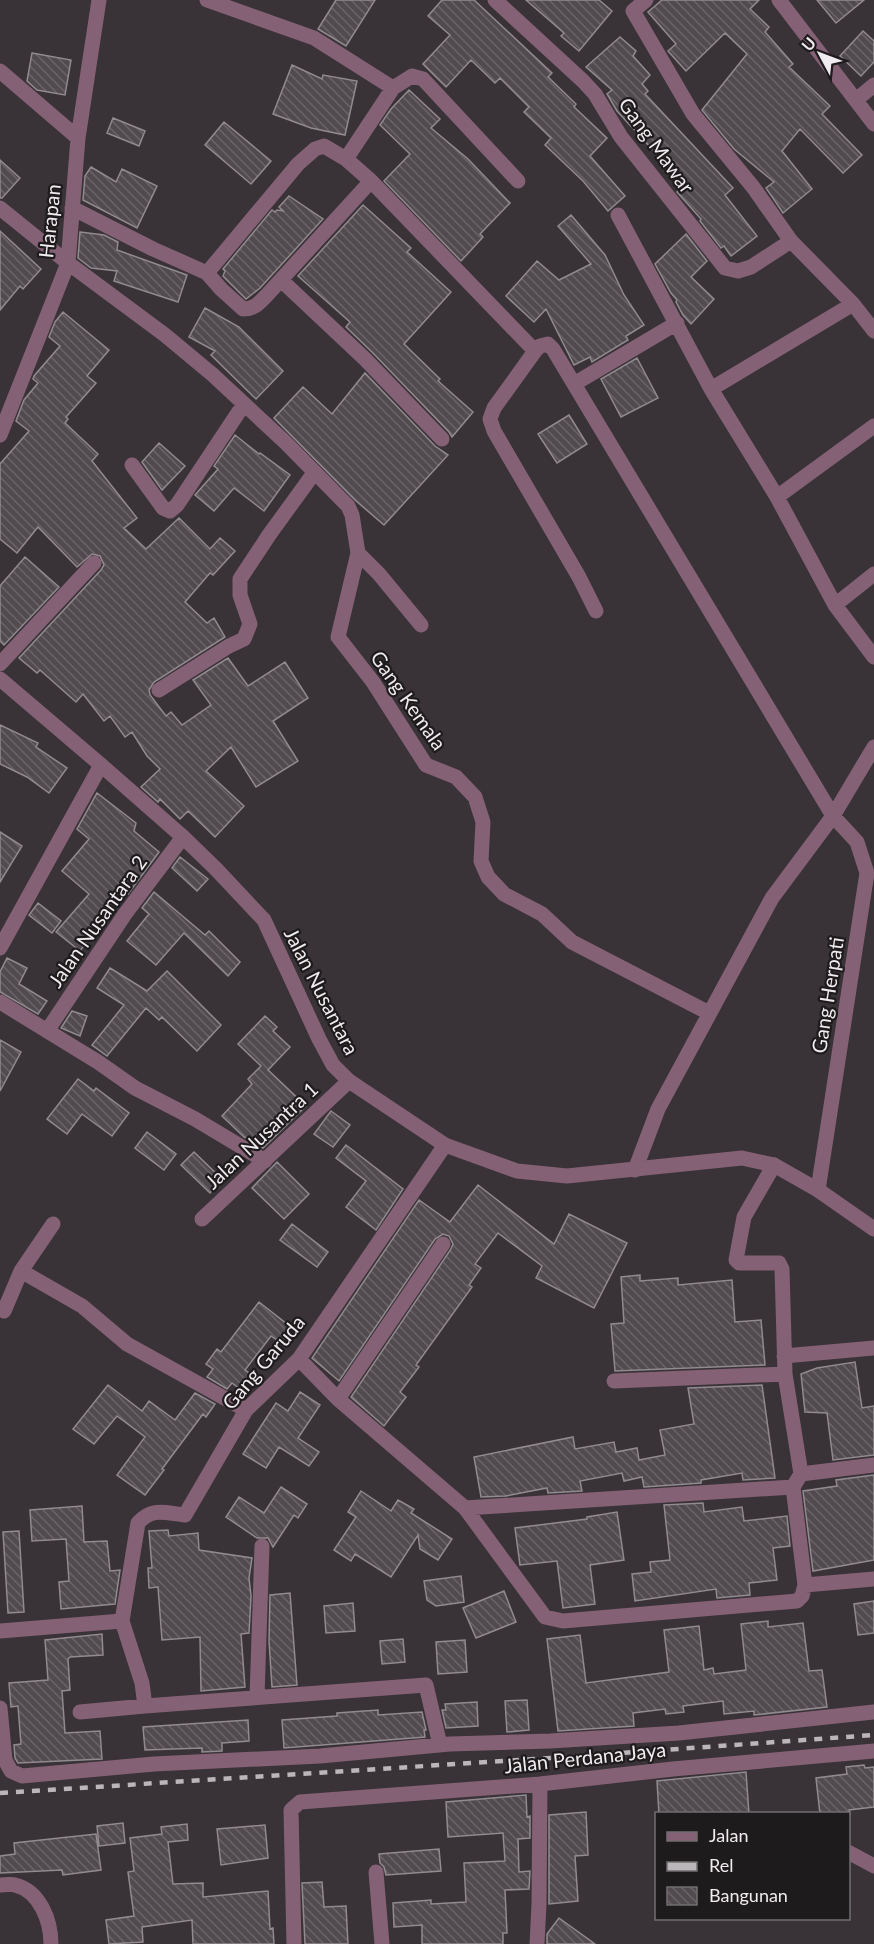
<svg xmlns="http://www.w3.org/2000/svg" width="874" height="1944" viewBox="0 0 874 1944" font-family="Lato,sans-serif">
  <defs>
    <pattern id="building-back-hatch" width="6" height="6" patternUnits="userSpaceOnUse" patternTransform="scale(1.5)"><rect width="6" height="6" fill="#514a4e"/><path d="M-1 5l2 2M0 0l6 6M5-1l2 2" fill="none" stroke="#6a6468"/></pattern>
  </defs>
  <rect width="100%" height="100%" fill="#393236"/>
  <!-- building -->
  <path fill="url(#building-back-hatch)" stroke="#918a8e" stroke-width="1.5" d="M336 0H375L346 46 318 29Z
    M442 0H474L552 73 548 77 576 104 574 107 607 138 590 156 625 196 608 211 583 181 545 145 551 138 524 112 529 107 500 78 495 83 471 60 446 87 423 64 450 35 428 16Z
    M526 0H599L612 11 579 51 561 36 564 33Z
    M662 0H759L750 9 769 27 765 32 793 64 789 67 830 106 822 114 862 155 843 173 800 129 782 151 812 189 783 213 766 188 774 182 734 149 702 110 747 54 725 33 686 71 668 51 676 44 648 12Z
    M817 0H864L836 23Z
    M863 31 874 41V62L861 76 840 56Z
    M620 37 636 51 633 56 650 75 642 84 648 91 645 94 733 188 725 195 757 236 731 256 724 246 721 248 700 221 701 219 677 192 685 185 617 111 607 94 612 90 586 67Z
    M32 53 71 60 65 95 37 90 27 81Z
    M292 65 322 79 323 75 357 81 345 135 311 128 273 114Z
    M409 90 440 119 431 128 468 159 510 203 480 234 483 237 461 261 384 181 410 154 380 125 391 109Z
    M113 118 145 131 139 146 107 133Z
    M224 122 271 161 251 184 205 145Z
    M0 160 20 178 2 198H0Z
    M91 167 116 182 122 169 157 186 137 228 83 200 85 176Z
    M289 196 323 219 260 288 246 299 223 276 225 271 223 269 272 210 275 212 277 210 283 211 279 207Z
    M363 205 411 248 407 252 451 292 404 344 440 379 438 381 473 412 452 437 449 432 372 352 346 327 350 322 298 276Z
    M571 215 605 255 624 295 644 325 626 336 628 340 592 362 590 357 574 365 546 309 534 322 506 296 537 261 559 280 591 264 558 226Z
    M0 231 41 269 23 289 20 286 0 310Z
    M80 232 104 235 118 242 117 250 187 275 178 302 114 281 117 271 91 268 78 258Z
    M686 234 707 261 691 277 714 299 691 324 683 315 676 302 677 300 671 293 655 264Z
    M205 308 239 327 283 371 256 399 211 355 215 351 189 337Z
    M63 312 109 350 87 376 96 383 66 417 68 419 65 423 98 454 92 461 137 518 124 528 146 549 179 518 210 549 220 538 235 551 213 575 210 573 185 602 207 623 214 618 225 637 154 682 149 690 150 695 166 716 171 712 182 725 211 705 193 680 228 658 248 686 285 662 308 698 273 721 298 761 256 787 231 747 206 771 244 806 215 837 188 811 180 819 160 799 158 802 141 787 160 769 147 756 132 732 125 737 110 716 104 721 83 694 76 702 40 670 37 673 19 658 101 570 104 565 100 556 92 554 77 567 38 527 17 553 0 539V464L29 431 16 421 24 400 38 383 33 379 34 376 60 346 49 337 55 322Z
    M637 358 658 398 621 417 601 379Z
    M365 373 435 446 448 455 384 525 355 500 274 418 303 387 332 414Z
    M569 415 587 444 557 463 538 434Z
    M235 435 259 454 260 453 290 475 264 511 234 488 214 511 195 495 218 469 214 466Z
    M159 443 185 466 162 490 142 462Z
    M25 557 59 587 4 645 0 641V586Z
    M0 725 38 743 36 747 67 768 49 793 27 777 0 764Z
    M97 793 136 823 134 831 159 852 128 894 126 893 118 903 114 900 84 935 89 939 80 951 56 932 89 894 62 871 89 839 77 829Z
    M0 832 22 846 0 882Z
    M180 857 208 879 197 891 172 868Z
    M154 892 205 935 209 931 240 962 228 976 184 933 156 965 127 941 149 914 142 908Z
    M38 903 61 921 52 933 29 915Z
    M7 958 27 968 19 984 47 1001 38 1014 0 992V972Z
    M110 968 147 991 167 971 221 1025 197 1051 162 1017 159 1020 146 1008 107 1056 92 1045 124 1005 97 988Z
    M72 1011 87 1016 80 1036 61 1028Z
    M265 1016 277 1027 273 1031 290 1047 268 1070 306 1106 263 1148 244 1137 222 1116 252 1084 248 1079 261 1066 238 1044Z
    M0 1040 21 1052 0 1091Z
    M78 1079 94 1091 96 1088 129 1113 112 1136 82 1114 67 1134 47 1119Z
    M331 1111 350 1125 333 1147 314 1134Z
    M147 1132 176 1154 164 1170 135 1148Z
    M346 1145 403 1189 376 1230 346 1207 366 1181 336 1158Z
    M194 1152 222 1179 210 1193 181 1165Z
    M277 1162 309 1194 284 1219 252 1188Z
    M478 1185 554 1244 569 1214 627 1243 594 1308 536 1278 542 1266 498 1233 475 1264 481 1268 469 1285 472 1287 416 1365 419 1367 400 1392 406 1397 384 1426 351 1397 451 1249 453 1244 449 1236 443 1234 435 1239 339 1381 312 1358 419 1200 450 1222Z
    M292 1224 328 1252 317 1267 280 1240Z
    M640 1275V1281L678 1278V1285L732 1280 735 1322 761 1320 765 1365 615 1371 611 1324 624 1323 621 1277Z
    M259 1302 292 1328 281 1343 271 1336 245 1370 251 1374 240 1389 232 1383 227 1389 207 1377 213 1369 206 1364 217 1349 221 1352Z
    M855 1362 862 1408 874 1406V1455L833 1460 827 1413 805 1412 801 1374 817 1368Z
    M108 1385 142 1411 149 1401 175 1420 195 1393 215 1404 206 1417 203 1414 162 1469 164 1470 145 1495 117 1475 145 1437 117 1416 94 1444 73 1429Z
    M762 1385 775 1478 743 1480 742 1473 701 1480V1483L644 1487 642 1477 624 1481 622 1473 580 1481 582 1491 548 1493 547 1488 506 1496 481 1497 474 1457 573 1437 575 1449 614 1442 616 1452 637 1448 639 1460 665 1455 660 1430 694 1424 688 1388Z
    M300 1392 320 1405 298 1438 319 1452 309 1466 279 1447 266 1468 243 1454 276 1403 288 1411Z
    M874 1475V1560L813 1571 803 1491 837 1486 836 1480Z
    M281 1487 307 1504 298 1518 294 1515 273 1547 268 1538H257L226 1517 239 1497 264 1513Z
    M361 1491 391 1511 398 1500 414 1509 411 1513 452 1539 438 1560 420 1549 418 1535 391 1577 355 1554 351 1561 334 1550 356 1517 348 1512Z
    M703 1503 704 1512 742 1507 744 1521 787 1516 790 1546 773 1548 777 1580 749 1583 750 1595 717 1598 716 1589 635 1601 632 1574 651 1572 650 1562 670 1560 664 1505Z
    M82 1506 84 1542 107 1541 110 1571 120 1570 115 1604 61 1609 59 1582 69 1581 66 1539 32 1541 30 1510Z
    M617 1512 624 1560 590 1565 595 1604 563 1608 557 1561 520 1565 515 1528 587 1519V1517Z
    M168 1530 169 1536 198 1533 199 1550 252 1558 249 1578 251 1596 249 1633 241 1634 245 1687 201 1691 200 1637 162 1640 158 1587 149 1588 148 1568H152L149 1531Z
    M19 1531 24 1612 8 1613 3 1532Z
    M461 1576 464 1602 436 1606 427 1600 424 1581Z
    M504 1591 516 1622 476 1638 463 1608Z
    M290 1593 297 1685 272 1687 269 1641 270 1595Z
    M874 1601V1633L858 1635 854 1604Z
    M353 1603 355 1631 326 1633 324 1606Z
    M768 1621V1627L803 1623 809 1671 822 1670 827 1707 754 1715V1711L724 1714 723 1701 683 1706 684 1712 666 1714 665 1709 633 1713 634 1726 558 1731 547 1639 580 1635 586 1683 669 1672 664 1630 699 1626 704 1670 713 1668 714 1674 746 1670 741 1624Z
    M102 1634 103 1655 70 1657 68 1659 70 1690 62 1691 65 1733 100 1731 102 1759 18 1763 15 1758 14 1745 21 1744 18 1706 11 1707 9 1683 48 1680 45 1640Z
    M403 1639 405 1662 382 1664 380 1641Z
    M465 1640 467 1672 438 1674 436 1642Z
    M527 1700 529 1730 507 1732 505 1701Z
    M477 1702 478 1726 446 1728 442 1710H446L445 1704Z
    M378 1710V1715L422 1712 426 1730H424L425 1737 284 1748 282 1720 337 1716V1713Z
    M248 1720 249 1741 222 1743V1751L202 1752V1748L145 1750 143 1727Z
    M864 1765 865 1768 874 1767V1807L849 1810 850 1814H820L816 1778 847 1774 846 1767Z
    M746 1772 749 1814H659L657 1781Z
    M526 1795 527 1817 530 1816V1838L518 1839 519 1872 530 1871 529 1889 505 1890 507 1933H503V1944H422V1925L394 1927 393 1903 431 1900V1904L466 1902 464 1863 505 1861 503 1833 448 1837 446 1802Z
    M586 1812 588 1855 575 1856 578 1901 549 1904V1815Z
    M123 1823 125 1843 99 1846 97 1826Z
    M187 1824 188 1840 168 1842 173 1884 203 1883V1897L268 1891 270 1929 273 1928 274 1944H193L192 1920 142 1927 143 1942 109 1944 106 1920 134 1916 128 1872 134 1871 130 1838 162 1834 161 1827Z
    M265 1825 268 1858 221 1865 217 1829Z
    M96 1834 101 1870 63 1875 62 1870 0 1873V1856L15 1854 14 1843Z
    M439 1849 441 1871 386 1875 384 1867 380 1863 379 1854Z
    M322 1882 324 1907 346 1906 348 1944H305L302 1883Z
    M559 1918 595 1944H547V1934Z"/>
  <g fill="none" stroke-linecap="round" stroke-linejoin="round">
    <!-- minor -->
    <path stroke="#856176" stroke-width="15" d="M207 0 314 38 393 88 346 159
      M495 0 583 81 595 94 621 137 725 268 738 271 751 267 791 241
      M646 0 633 11 693 114 753 187 791 241 853 304 874 331
      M779 0 874 124
      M0 71 78 138
      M393 88 412 76 423 79 518 181
      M856 100 874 85
      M0 208 68 263 165 335 213 375 285 442 348 506 352 515 358 553 379 574 421 625
      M72 208 153 249 207 273 221 289 243 309C255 309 259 303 267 295L371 181
      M618 215 711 389 777 497 835 605 874 657
      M207 273 298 164 315 149 324 146 346 159 371 181 535 351 494 408 490 419 494 431 579 577 596 611
      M281 280 365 359 442 439
      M535 351 540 346 548 344 553 349 833 816 857 842 867 873 818 1190
      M574 384 677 323
      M711 389 853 304
      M0 435 68 263 78 138 99 0
      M132 465 163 508 170 511 177 505 244 404
      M777 497 874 426
      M358 553 338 637 373 682 426 765 456 777 475 797 483 822 481 861 488 877 504 894 542 914 572 942 709 1013
      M835 605 874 574
      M0 664 94 563
      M159 690 229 646 244 639 250 624 240 595V579L269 535 314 473
      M0 948 101 765
      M0 1002 98 1062 135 1088 195 1119 265 1161
      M47 1031 125 914 183 837
      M635 1170 658 1109 772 898 833 816 874 747
      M202 1219 349 1081
      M21 1271 82 1306 127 1344 246 1410
      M4 1311 21 1271 53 1224
      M784 1356 874 1348
      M299 1359 338 1399 465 1508 545 1617 563 1621 797 1601 802 1596 805 1585 793 1487 801 1474 785 1374 782 1269 779 1263H739L736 1260 744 1217 774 1165
      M614 1381 785 1374
      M338 1399 443 1244
      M801 1474 874 1465
      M465 1508 793 1487
      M805 1585 874 1579
      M0 1631 122 1621
      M257 1697 262 1546
      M0 1708 5 1760 11 1771 22 1776 154 1764 320 1756 450 1744 550 1741 679 1733 874 1712
      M80 1712 145 1706
      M440 1745 426 1685 145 1706 142 1683 122 1621 138 1523C152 1507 165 1513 185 1515L246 1410 299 1359 445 1145
      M848 1852 874 1866
      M376 1872 382 1944
      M0 1885C4 1885 11 1884 15 1885 40 1891 51 1921 51 1944
      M294 1944 291 1810 300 1802 540 1784 673 1769 874 1751
      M537 1944 539 1904 540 1784"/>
    <!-- tertiary -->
    <path stroke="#856176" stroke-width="15" d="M0 679 101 765 183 837 216 869 264 920 319 1039 333 1065 349 1081 445 1145 517 1171 567 1176 742 1158 774 1165 818 1190 874 1229"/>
    <!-- rail -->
    <path stroke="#bbb6b9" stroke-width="4.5" stroke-dasharray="8 8" stroke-linecap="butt" d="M0 1793 551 1758 874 1735"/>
  </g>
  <g text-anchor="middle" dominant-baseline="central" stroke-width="4.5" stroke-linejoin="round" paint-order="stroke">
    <!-- street labels -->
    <g font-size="20" fill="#efebee" stroke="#1e1b1d">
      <text transform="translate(657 145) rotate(54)">Gang Mawar</text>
      <text transform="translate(49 221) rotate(-84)">Harapan</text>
      <text transform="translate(409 700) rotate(55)">Gang Kemala</text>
      <text transform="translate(97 921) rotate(-55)">Jalan Nusantara 2</text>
      <text transform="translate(322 991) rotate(63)">Jalan Nusantara</text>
      <text transform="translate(827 995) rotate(-81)">Gang Herpati</text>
      <text transform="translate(261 1135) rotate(-43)">Jalan Nusantra 1</text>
      <text transform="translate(263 1362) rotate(-50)">Gang Garuda</text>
      <text transform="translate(585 1757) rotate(-6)">Jalan Perdana Jaya</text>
    </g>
  </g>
  <!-- legend -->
  <rect x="655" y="1812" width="195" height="108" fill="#1e1b1d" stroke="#726e71" stroke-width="1.5"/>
  <rect x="667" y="1832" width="30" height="9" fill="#856176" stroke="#726e71" stroke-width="1.5"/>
  <text x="709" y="1842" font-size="18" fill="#efebee">Jalan</text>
  <rect x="667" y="1862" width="30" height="9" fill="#bbb6b9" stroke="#726e71" stroke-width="1.5"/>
  <text x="709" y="1872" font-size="18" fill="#efebee">Rel</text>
  <rect x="667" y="1887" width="30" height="18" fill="url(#building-back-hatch)" stroke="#726e71" stroke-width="1.5"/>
  <text x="709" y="1902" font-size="18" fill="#efebee">Bangunan</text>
  <!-- north arrow -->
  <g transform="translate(820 54) rotate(311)" stroke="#1e1b1d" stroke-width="4.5" paint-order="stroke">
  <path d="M0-4.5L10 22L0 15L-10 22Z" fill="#efebee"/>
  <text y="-9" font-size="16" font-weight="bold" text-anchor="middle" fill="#efebee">U</text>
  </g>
</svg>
